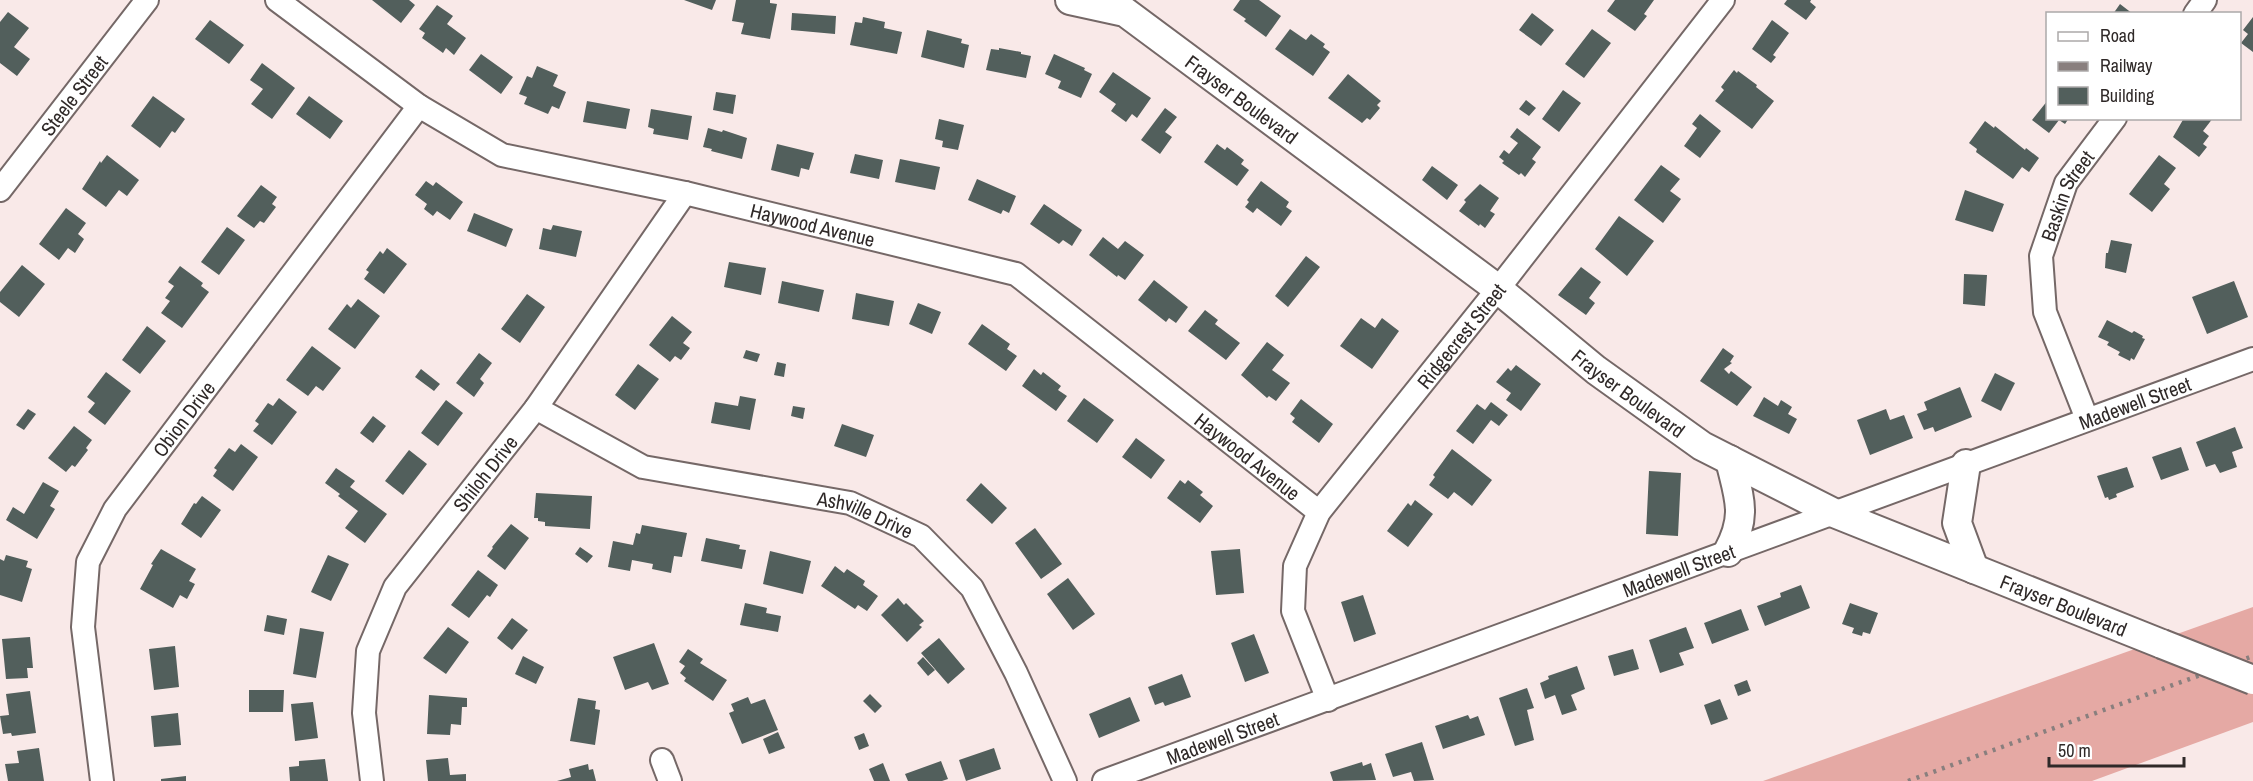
<svg xmlns="http://www.w3.org/2000/svg" width="2253" height="781" viewBox="0 0 2253 781" font-family="'Archivo Narrow',sans-serif">
  <rect width="100%" height="100%" fill="#f9e9e8"/>
  <!-- forest -->
  <path fill="#e5a9a4" d="M2253 607V722L2092 781H1763Z"/>
  <!-- building -->
  <path fill="#525f5c" d="M372 0H409L415 5 401 23Z
    M684 0H716L712 10Z
    M736 0H770V3L777 4 770 39 741 34 744 23 732 21Z
    M1240 0H1259L1281 16 1266 37 1244 21 1246 19 1233 10Z
    M1615 0H1654L1644 14 1647 16 1635 31 1607 11Z
    M1787 0H1811L1810 2 1816 7 1806 20 1784 4Z
    M2120 4 2133 14H2113Z
    M437 5 453 16 447 24 466 38 454 55 446 48 443 53 422 38 425 33 419 29Z
    M8 12 29 28 14 47 30 59 17 76 0 63V22Z
    M792 13 836 16 835 34 791 30Z
    M1532 13 1554 30 1541 46 1519 30Z
    M863 17 885 22 884 28 902 32 897 54 850 45 855 22 862 23Z
    M2253 17V52L2241 43 2248 34 2243 30Z
    M210 20 244 45 229 64 195 39Z
    M1772 20 1789 33 1773 55 1776 57 1771 63 1752 49Z
    M1290 29 1306 40 1311 34 1325 44 1323 47 1330 52 1313 76 1275 49Z
    M1592 29 1611 43 1584 78 1565 64Z
    M927 30 962 39 961 43 969 45 964 68 921 57Z
    M999 48 1021 52V54L1031 56 1026 78 986 70 991 49 999 50Z
    M481 54 513 77 501 94 469 70Z
    M1054 54 1085 68 1084 70 1092 74 1081 98 1058 88 1061 81 1045 74Z
    M262 63 295 88 272 119 251 104 263 89 250 80Z
    M537 66 558 75 553 86 566 92 559 109 552 106 548 114 524 104 527 97 519 94 527 76 532 78Z
    M1734 70 1737 73 1738 71 1757 85 1756 87 1774 101 1752 129 1715 101 1724 90 1721 87Z
    M1113 72 1151 98 1137 118 1132 114 1126 122 1111 111 1116 104 1099 92Z
    M1348 74 1381 101 1377 105 1380 108 1370 120 1367 118 1362 123 1328 98Z
    M1563 90 1581 103 1559 132 1542 119Z
    M716 92 736 95 733 114 713 110Z
    M153 96 185 119 175 133 172 131 160 148 131 126Z
    M309 96 343 121 330 139 296 114Z
    M1526 100 1536 108 1529 116 1519 109Z
    M2048 100V118H2069L2065 124 2059 120 2049 133 2032 120Z
    M587 101 630 109 626 129 583 122Z
    M1165 108 1177 117 1165 132 1172 137 1160 154 1141 140Z
    M651 109 692 116 688 140 653 134 654 129 648 127Z
    M1700 114 1721 131 1700 158 1684 146 1697 128 1692 124Z
    M2184 118H2213L2203 131 2209 136 2203 144 2207 147 2199 157 2173 137Z
    M939 119 964 125 958 150 942 147 943 141 935 139Z
    M1985 121 1994 128 1995 126 2025 150 2026 148 2039 158 2029 172 2022 167 2013 179 1976 152 1977 149 1969 143Z
    M708 128 722 132 723 130 747 138 742 159 711 151 712 149 703 147Z
    M1517 128 1541 147 1532 159 1536 162 1525 177 1521 173 1519 175 1502 163 1504 161 1499 157 1504 150 1509 154 1518 143 1510 137Z
    M777 144 814 153 809 170 801 168 799 177 771 170Z
    M1217 144 1225 150 1227 147 1244 160 1241 164 1249 170 1237 186 1204 162Z
    M855 154 883 160 879 179 850 173Z
    M107 155 139 180 127 196 119 190 106 207 82 189 100 161 101 163Z
    M2159 155 2176 168 2164 184 2170 189 2152 212 2129 194Z
    M900 159 940 167 935 190 895 182Z
    M1661 165 1680 179 1670 191 1681 199 1663 223 1634 200Z
    M1432 166 1458 185 1447 200 1422 180Z
    M977 179 1016 196 1009 213 1003 210 1001 214 968 200Z
    M426 181 433 186 436 182 463 202 450 220 437 211 433 216 424 209 427 204 415 195Z
    M1261 181 1289 202 1286 207 1292 211 1281 226 1257 208 1253 213 1245 207 1249 202 1247 200Z
    M1480 184 1499 198 1490 211 1495 214 1485 228 1480 224 1479 226 1459 211 1466 202 1464 200Z
    M261 185 277 197 272 204 276 207 264 223 260 221 254 228 237 216Z
    M1965 190 2004 204 1993 232 1955 220Z
    M1044 204 1082 230 1072 246 1063 240 1059 244 1030 224Z
    M66 208 86 223 78 234 84 239 75 253 68 248 59 260 39 244Z
    M474 213 513 229 506 247 467 231Z
    M1619 216 1654 241 1627 276 1595 249Z
    M553 225 582 231 576 257 539 249 543 228 551 230Z
    M227 227 245 240 219 275 201 262Z
    M1103 237 1118 249 1125 241 1144 255 1125 280 1118 275 1117 277 1089 255Z
    M2111 240 2132 244 2126 273 2105 268 2106 253H2108Z
    M387 248 407 264 384 294 364 279 369 272 366 270 380 251 383 254Z
    M1306 256 1320 267 1288 307 1275 296Z
    M729 262 766 268 761 295 724 287Z
    M22 265 45 284 19 317 0 302V292Z
    M180 266 203 283 201 286 209 292 182 328 161 313 170 301 165 298 174 286 168 282Z
    M1581 267 1601 282 1589 298 1595 303 1586 315 1558 295Z
    M1964 274 1987 275 1985 306 1963 304Z
    M1154 280 1188 307 1176 323 1169 318 1166 322 1138 300Z
    M782 281 824 290 819 312 778 303Z
    M2234 281 2248 317 2207 334 2192 297Z
    M856 293 894 301 889 326 852 319Z
    M527 294 545 307 520 343 501 329Z
    M358 299 380 316 355 349 328 329 347 304 351 308Z
    M918 303 941 312 932 334 909 324Z
    M1205 310 1218 320 1215 324 1240 343 1226 360 1188 331Z
    M672 316 692 332 683 343 690 348 681 360 675 356 670 362 649 345Z
    M1361 318 1375 328 1382 318 1399 331 1372 369 1340 346Z
    M2107 320 2132 333 2134 331 2143 336 2142 338 2145 339 2134 360 2131 358 2130 361 2118 355 2120 352 2107 345 2109 342 2098 337Z
    M982 324 1010 344 1007 349 1017 356 1006 371 968 344Z
    M147 326 166 341 140 374 122 360Z
    M1267 342 1284 355 1272 370 1290 383 1276 401 1269 396 1267 398 1241 375Z
    M312 346 341 368 323 391 316 386 308 396 286 380Z
    M1723 348 1734 356 1730 362 1732 363 1724 369 1729 374 1731 371 1752 387 1737 406 1700 381Z
    M746 350 760 354 757 362 743 358Z
    M479 353 492 363 480 379 484 383 474 397 456 383Z
    M777 362 786 364 784 377 774 375Z
    M638 364 659 379 635 410 615 395Z
    M1516 365 1541 384 1521 411 1506 400 1511 393 1496 382 1508 368 1511 371Z
    M421 369 440 384 434 391 415 377Z
    M1034 369 1041 375 1043 372 1061 386 1058 390 1067 396 1056 411 1022 386Z
    M106 372 131 391 105 425 88 412 95 403 87 397Z
    M1995 373 2015 383 2001 411 1981 401Z
    M1960 387 1972 417 1935 432 1933 427 1924 430 1917 414 1927 410 1924 402Z
    M740 396 756 399 750 430 711 423 715 402 738 406Z
    M1764 397 1778 406 1781 400 1792 407 1788 414 1797 419 1789 434 1753 416Z
    M279 398 297 412 272 445 253 431 259 424 255 421 268 403 273 406Z
    M1084 398 1114 420 1097 443 1067 421Z
    M1301 399 1333 424 1319 443 1292 422 1295 418 1290 414Z
    M446 400 463 413 438 446 421 433Z
    M1491 402 1508 415 1499 426 1491 420 1473 444 1456 431 1477 404 1485 410Z
    M793 406 805 408 803 419 791 416Z
    M28 409 36 414 24 430 16 425Z
    M1886 409 1890 420 1904 415 1913 438 1870 455 1857 420Z
    M373 416 386 426 373 443 360 433Z
    M842 424 874 435 866 457 834 446Z
    M74 426 92 440 86 448 88 450 75 467 72 465 66 472 48 458Z
    M2235 427 2243 448 2232 452 2237 467 2220 473 2215 464 2206 467 2196 442Z
    M1136 438 1165 460 1151 479 1122 457Z
    M241 444 258 457 233 491 213 476 217 470 214 468 229 448 235 452Z
    M2181 447 2189 470 2161 480 2152 457Z
    M1452 449 1492 480 1472 506 1454 492 1448 499 1429 485 1435 477 1433 475Z
    M409 450 427 464 403 495 385 481Z
    M2127 467 2134 487 2116 494 2117 497 2109 500 2108 497 2105 498 2097 476Z
    M336 468 355 481 350 487 387 514 365 543 345 528 358 511 338 496 340 494 325 483Z
    M1649 471 1681 473 1678 536 1646 534Z
    M1180 480 1185 484 1188 480 1203 492 1200 495 1213 506 1200 523 1167 498Z
    M43 482 59 491 50 506 55 509 37 539 6 520 13 507 24 514Z
    M981 483 1007 508 992 524 966 500Z
    M536 493 592 496 590 529 545 526V522L538 521V518H534Z
    M202 496 221 510 201 538 181 524 194 503 196 504Z
    M1415 500 1433 514 1408 547 1387 531 1408 503 1411 506Z
    M511 524 529 538 505 570 487 556 493 548 492 547Z
    M642 525 687 533 682 557 674 556 671 573 652 569 653 564 632 560 630 571 608 567 613 541 633 545 636 533 640 534Z
    M1035 528 1062 564 1041 579 1015 543Z
    M706 538 740 545 739 549 746 550 742 569 701 561Z
    M580 547 593 556 587 563 575 554Z
    M161 549 196 569 189 581 195 584 187 599 180 595 173 608 140 589 153 565 151 564Z
    M1240 549 1244 593 1216 595 1211 551Z
    M770 551 811 561 803 594 763 584Z
    M6 555 28 561 26 567 32 569 22 602 0 595V559L4 561Z
    M328 555 349 564 331 601 311 592Z
    M835 566 844 573 847 569 865 581 863 585 878 596 867 611 858 605 855 609 821 586Z
    M478 570 498 585 490 597 487 595 469 618 451 605Z
    M1068 578 1095 614 1073 630 1047 594Z
    M1801 585 1810 608 1765 626 1757 606 1781 597 1780 593Z
    M1363 595 1376 634 1354 642 1341 602Z
    M898 598 904 605 906 603 924 621 919 625 922 627 907 642 881 615Z
    M745 603 767 608 766 613 781 616 778 632 740 625Z
    M1850 603 1878 613 1870 634 1863 632 1862 636 1852 633 1854 628 1842 624Z
    M1741 609 1749 630 1712 644 1704 623Z
    M267 615 287 619 284 635 264 631Z
    M512 618 528 630 512 650 497 638Z
    M448 627 469 642 446 674 423 658Z
    M1686 627 1694 648 1679 653 1684 665 1660 673 1649 640Z
    M300 628 324 632 316 678 293 674Z
    M1254 634 1269 673 1245 682 1231 643Z
    M30 637 33 668H27L28 678 6 679 2 639Z
    M939 638 965 669 948 684 921 653Z
    M654 643 669 684 652 690 648 682 625 690 613 657Z
    M175 646 179 687 154 690 149 649Z
    M688 649 703 659 700 663 727 680 713 701 684 681 686 678 680 673 685 666 679 662Z
    M1633 649 1639 669 1614 676 1608 656Z
    M523 656 544 667 536 684 515 674Z
    M923 657 935 670 928 676 917 663Z
    M1577 666 1585 689 1571 695 1577 710 1562 715 1555 695 1545 699 1540 683 1549 679 1548 676Z
    M1182 674 1191 697 1165 706 1163 702 1155 705 1148 687Z
    M1747 680 1751 691 1738 696 1734 685Z
    M1527 688 1534 708 1527 710 1534 740 1515 746 1499 698Z
    M249 690H284L283 712H249Z
    M30 691 36 733 12 736 11 733 3 734 0 716 9 715 6 694Z
    M870 694 882 706 875 713 863 701Z
    M429 695 467 698V707H462L461 725 451 724 450 735 427 734Z
    M748 697 751 704 765 699 778 730 742 744 729 713 734 711 731 704Z
    M1130 697 1140 721 1099 738 1089 714Z
    M578 698 596 701 595 709 600 710 595 745 570 741Z
    M1720 699 1728 719 1711 725 1704 705Z
    M313 702 318 738 295 741 291 704Z
    M178 713 181 745 154 747 151 716Z
    M1468 715 1470 719 1478 716 1485 735 1443 749 1435 726Z
    M778 732 785 748 769 754 763 739Z
    M864 733 869 746 859 750 854 737Z
    M1422 742 1434 780 1414 781 1411 772 1393 777 1385 754Z
    M39 748 44 781H8L5 764 19 763 17 751Z
    M994 748 1001 769 966 781 959 760Z
    M448 758 450 775 466 774V781H428L426 760Z
    M325 759 328 781H290L289 767 299 766V761Z
    M941 761 948 779 942 781H908L905 774Z
    M1362 762 1363 766 1371 763 1376 780 1333 781 1330 772Z
    M883 763 890 781H874L869 769Z
    M588 764 589 770 593 769 596 781H557L571 777 569 769Z
    M186 776V781H161V779Z"/>
  <g fill="none" stroke-linecap="round" stroke-linejoin="round">
    <defs>
      <g id="minor">
        <path id="s1" d="M277 0 419 106 502 155 685 193 1016 274 1319 512"/>
        <path d="M2195 14 2205 0"/>
        <path id="s2" d="M0 190 147 0"/>
        <path id="s3" d="M536 408 643 467 850 503 921 536 972 588 1016 673 1065 781"/>
        <path id="s4" d="M2087 419 2045 312 2041 256 2066 183 2115 118"/>
        <path id="s5" d="M1328 700 1293 611 1295 566 1319 512 1498 289 1723 0"/>
        <path d="M662 760 670 781"/>
        <path id="s6" d="M102 781 83 627 88 562 115 509 419 106"/>
        <path id="s7" d="M372 781 364 713 368 651 395 587 536 408 685 193"/>
        <path id="s8" d="M1104 781 2253 359"/>
      </g>
      <g id="major">
        <path id="s9" d="M1070 0 1125 12 1498 289 1596 370 1702 446 1834 513 2162 644"/>
        <path d="M1966 464 1957 523 1974 569"/>
        <path d="M1728 552C1748 515 1739 498 1730 460"/>
      </g>
    </defs>
    <!-- minor casing -->
    <use href="#minor" stroke="#756867" stroke-width="26"/>
    <!-- major casing -->
    <use href="#major" stroke="#756867" stroke-width="32"/>
    <!-- minor -->
    <use href="#minor" stroke="#fff" stroke-width="22"/>
    <!-- major -->
    <use href="#major" stroke="#fff" stroke-width="28"/>
    <!-- rail -->
    <path stroke="#897f7e" stroke-width="4.5" stroke-dasharray="3 6" stroke-linecap="butt" d="M1908 781 2253 656"/>
    <defs>
      <path id="major-bridge" d="M2162 644 2253 680"/>
    </defs>
    <!-- major-bridge casing -->
    <use href="#major-bridge" stroke="#756867" stroke-width="32" stroke-linecap="butt"/>
    <!-- major-bridge -->
    <use href="#major-bridge" stroke="#fff" stroke-width="28"/>
  </g>
  <g text-anchor="middle" dominant-baseline="central" stroke-width="6" stroke-linejoin="round" paint-order="stroke">
    <!-- street labels -->
    <g font-size="20" fill="#2f2928" stroke="#fff">
      <text stroke="none"><textPath href="#s2" startOffset="120">Steele Street</textPath></text>
      <text stroke="none"><textPath href="#s9" startOffset="202">Frayser Boulevard</textPath></text>
      <text stroke="none"><textPath href="#s4" startOffset="237">Baskin Street</textPath></text>
      <text stroke="none"><textPath href="#s1" startOffset="592">Haywood Avenue</textPath></text>
      <text stroke="none"><textPath href="#s5" startOffset="426">Ridgecrest Street</textPath></text>
      <text stroke="none"><textPath href="#s9" startOffset="688">Frayser Boulevard</textPath></text>
      <text stroke="none"><textPath href="#s8" startOffset="1098">Madewell Street</textPath></text>
      <text stroke="none"><textPath href="#s6" startOffset="393">Obion Drive</textPath></text>
      <text stroke="none"><textPath href="#s1" startOffset="1096">Haywood Avenue</textPath></text>
      <text stroke="none"><textPath href="#s7" startOffset="345">Shiloh Drive</textPath></text>
      <text stroke="none"><textPath href="#s3" startOffset="350">Ashville Drive</textPath></text>
      <text stroke="none"><textPath href="#s8" startOffset="612">Madewell Street</textPath></text>
      <text stroke="none"><textPath href="#s9" startOffset="1174">Frayser Boulevard</textPath></text>
      <text stroke="none"><textPath href="#s8" startOffset="126">Madewell Street</textPath></text>
    </g>
  </g>
  <!-- legend -->
  <rect x="2046" y="12" width="195" height="108" fill="#ffffff" stroke="#aca9a9" stroke-width="1.5"/>
  <rect x="2058" y="32" width="30" height="9" fill="#ffffff" stroke="#aca9a9" stroke-width="1.5"/>
  <text x="2100" y="42" font-size="18" fill="#2f2928">Road</text>
  <rect x="2058" y="62" width="30" height="9" fill="#897f7e" stroke="#aca9a9" stroke-width="1.5"/>
  <text x="2100" y="72" font-size="18" fill="#2f2928">Railway</text>
  <rect x="2058" y="87" width="30" height="18" fill="#525f5c" stroke="#aca9a9" stroke-width="1.5"/>
  <text x="2100" y="102" font-size="18" fill="#2f2928">Building</text>
  <!-- scale -->
  <path d="M2049 757v9h135v-9" fill="none" stroke="#2f2928" stroke-width="3"/>
  <text x="2058" y="757" font-size="18" fill="#2f2928" stroke="#ffffff" stroke-width="4.5" paint-order="stroke">50 m</text>
</svg>
